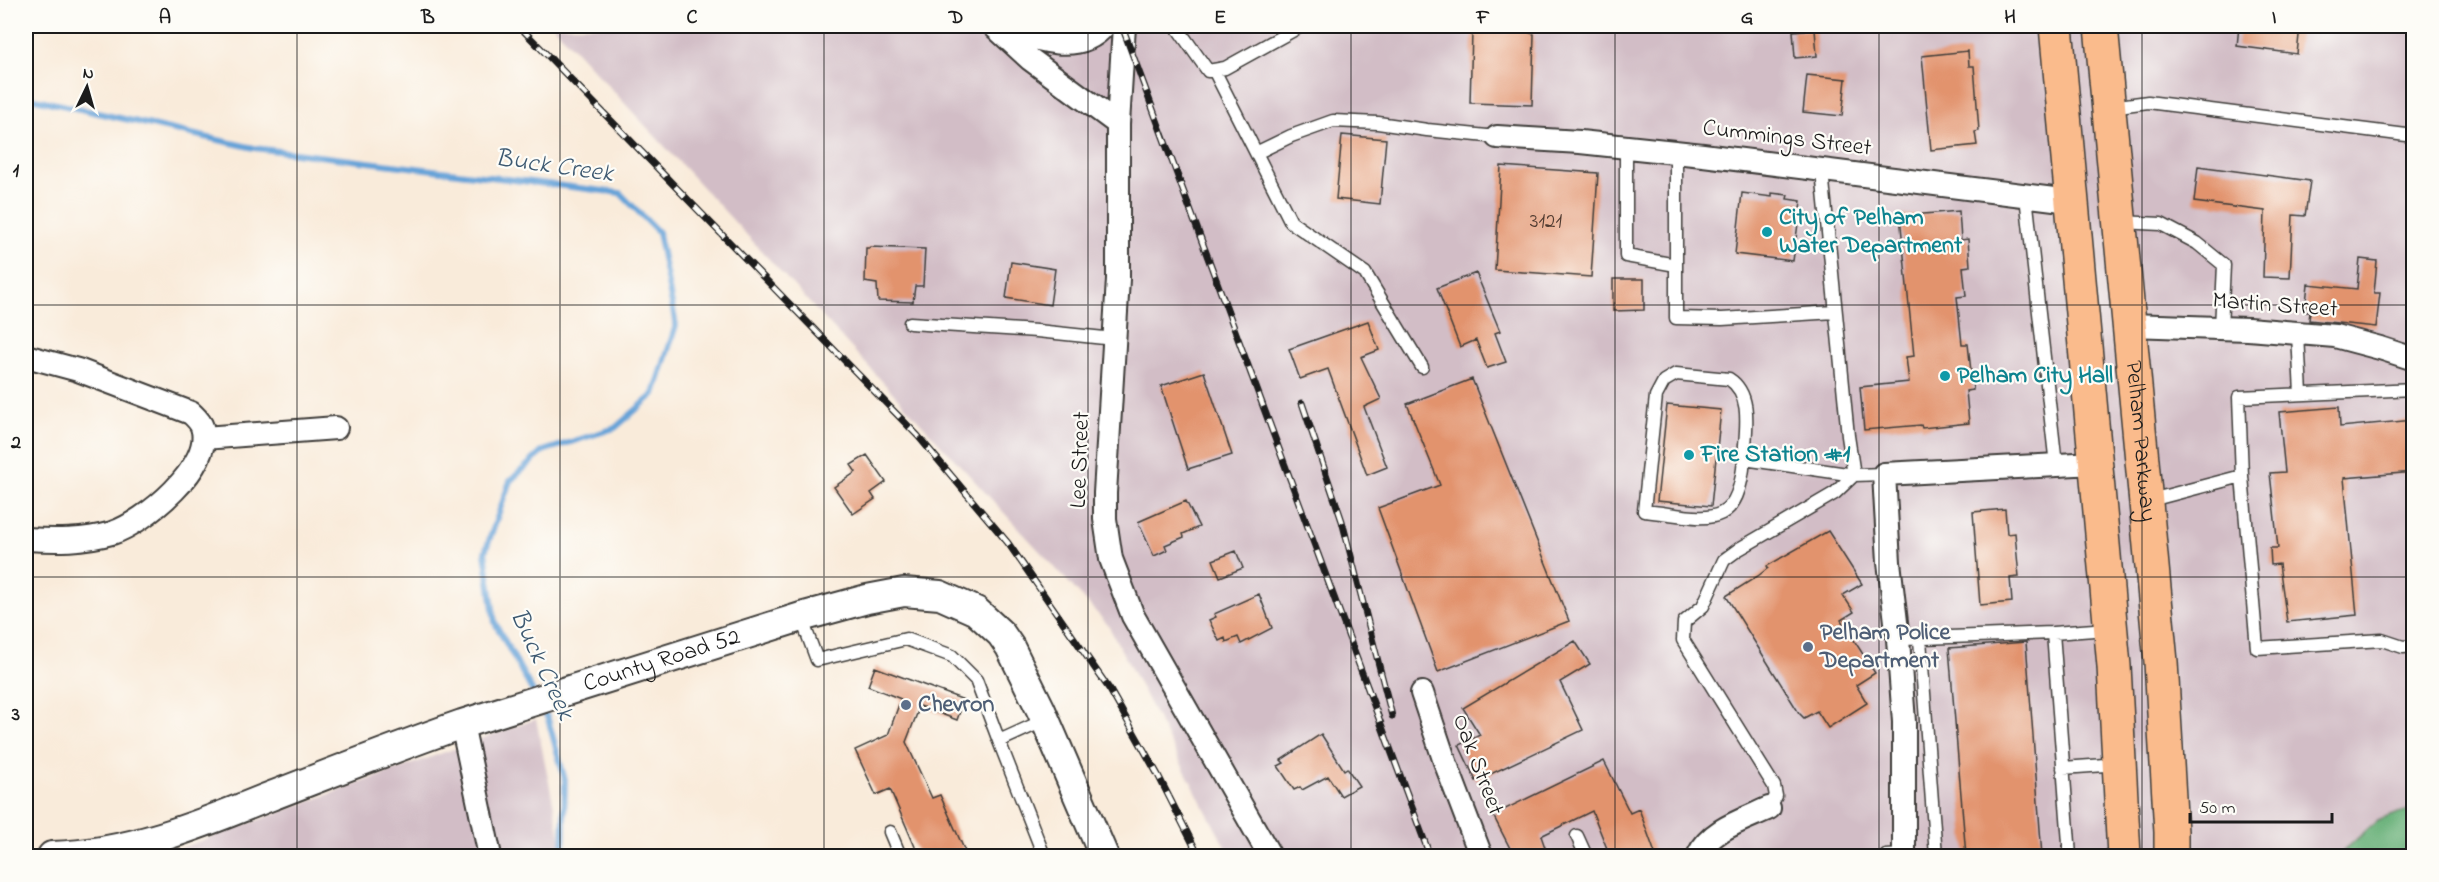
<svg xmlns="http://www.w3.org/2000/svg" width="2439" height="882" viewBox="0 0 2439 882" font-family="'Indie Flower',sans-serif">
  <rect width="100%" height="100%" fill="#fdfcf7"/>
  <filter id="ink" filterUnits="userSpaceOnUse"><feTurbulence type="fractalNoise" baseFrequency=".0167" numOctaves="2"/><feDisplacementMap in="SourceGraphic" scale="12" xChannelSelector="R" yChannelSelector="G"/><feConvolveMatrix kernelMatrix="1 2 1 2 8 2 1 2 1" color-interpolation-filters="sRGB"/></filter>
  <filter id="wash" filterUnits="userSpaceOnUse"><feTurbulence type="fractalNoise" baseFrequency=".008" numOctaves="4" result="noise"/><feDisplacementMap in="SourceGraphic" scale="24" xChannelSelector="R" yChannelSelector="G"/><feGaussianBlur stdDeviation="1.35" result="paint"/><feColorMatrix in="noise" values="0 0 0 0 0 0 0 0 0 0 0 0 0 0 0 0 0 1.4 0 .05"/><feComposite in="paint" operator="in"/></filter>
  <g filter="url(#wash)">
    <rect width="100%" height="100%" fill="#f9ebda"/>
    <!-- industrial -->
    <path fill="#d2bdc6" d="M553 26H2413V819L2388 856H1230L1108 625Z
      M536 719 564 856H159Z"/>
    <!-- forest -->
    <path fill="#67b078" stroke="#42664a" stroke-width="1.5" d="M2413 800V856H2338L2377 821 2408 810Z"/>
    <g fill="none" stroke-linecap="round" stroke-linejoin="round">
      <!-- stream -->
      <path stroke="#66a3d8" stroke-width="6" d="M26 97 254 148 620 193 658 232 676 325 654 394 615 428 543 451 510 481 485 552 495 623 534 694
        M542 708 548 719 565 780 563 856"/>
    </g>
    <g id="blocks">
      <!-- building -->
      <path fill="#e2936d" d="M1509 26H1530V33L1534 34 1532 105 1470 103 1472 32 1509 33Z
        M2239 26H2300L2297 54 2237 46Z
        M1815 29 1817 56 1795 58 1793 31Z
        M1968 51 1969 66H1974L1979 131 1975 132 1977 145 1931 150 1922 56Z
        M1807 75 1846 79 1842 116 1803 112Z
        M1342 135 1386 139 1380 204 1336 199Z
        M1501 166 1598 173 1591 277 1495 270Z
        M2198 166 2310 181 2305 216 2293 215 2290 278 2263 277 2265 211 2194 202Z
        M1742 193 1772 197V193L1788 195 1787 199 1801 201 1793 261 1735 254Z
        M1959 211 1961 240 1968 239 1970 266 1963 267 1966 296 1957 297 1962 344H1968L1973 390 1966 391 1969 423 1922 428 1921 425 1864 430 1860 387 1909 382 1906 357 1914 356 1900 216Z
        M870 247 925 249 923 286H915L913 302 878 301 877 284 865 282 866 248H870Z
        M2360 259 2377 261 2374 293H2380L2376 327 2309 320 2310 312H2305L2308 284 2357 289Z
        M1011 262 1055 269 1050 305 1006 298Z
        M1476 273 1500 331 1495 333 1506 362 1487 368 1476 340 1460 347 1437 288Z
        M1613 279H1644V310L1613 311Z
        M1368 321 1379 350 1361 357 1381 399 1364 407 1387 467 1367 475 1328 369 1300 379 1289 349Z
        M1204 372 1232 455 1188 469 1161 386Z
        M1472 379 1569 621 1438 672 1378 508 1440 485 1407 404Z
        M1667 405 1721 410 1711 506 1657 501Z
        M2339 407 2340 427 2414 420V472L2344 478 2357 615 2287 622 2279 564 2271 565 2270 548H2278L2270 473 2285 472 2279 412Z
        M867 455 886 482 871 493 875 499 853 514 834 487 856 472 851 465Z
        M1186 501 1199 527 1183 534 1184 537 1165 545 1167 550 1154 556 1138 522Z
        M2005 509 2007 534 2015 533 2019 577 2010 578 2012 602 1980 605 1973 512Z
        M1828 531 1862 584 1843 595 1854 612 1841 620 1875 673 1856 685 1867 703 1828 728 1817 711 1804 718 1799 713 1726 596 1758 576 1768 568 1767 566Z
        M1236 551 1243 568 1220 577 1213 560Z
        M1259 594 1272 628 1241 644 1238 637 1226 642 1225 638 1219 641 1209 620 1216 617 1214 614Z
        M1575 641 1590 664 1560 682 1583 730 1476 781 1459 745 1480 735 1463 708Z
        M2026 642 2042 856H1966L1949 648Z
        M875 667 964 700 957 720 920 706 906 742 932 798 940 795 967 856H919L890 789 876 795 855 750 888 735 901 699 868 686Z
        M1321 734 1344 770 1347 768 1359 786 1341 796 1328 776 1302 790 1300 787 1294 790 1278 766 1284 763 1281 760Z
        M1604 761 1630 813 1639 809 1656 856H1610L1592 811 1541 836 1548 856H1514L1493 815Z"/>
    </g>
  </g>
  <g filter="url(#ink)">
    <use href="#blocks" fill-opacity="0" stroke="#3d3b38" stroke-width="1.5"/>
    <g fill="none" stroke-linecap="round" stroke-linejoin="round">
      <defs>
        <path id="service" d="M1176 26 1208 71 1225 68 1301 26
          M1214 70 1291 222 1365 273 1422 367
          M2111 107 2148 102 2414 136
          M1626 147V256L1676 265
          M1676 152V318L1722 319 1835 312
          M1256 153 1291 136 1333 121 1378 123 1427 130 1497 137
          M1822 171 1848 436 1854 475 1884 474
          M2026 196 2056 465
          M2121 222 2161 224 2197 243 2224 265 2221 328
          M910 323 1037 331 1114 339
          M2298 334 2301 394
          M2414 376V385
          M1744 459C1738 535 1705 517 1644 511L1656 396 1664 381 1676 374 1729 379C1754 395 1745 433 1744 459L1854 475
          M2242 476 2239 397 2414 389
          M2147 501 2242 476 2257 648 2382 640 2403 647 2414 646
          M801 617 817 660 906 639 952 656 976 680 999 741 1045 720
          M2053 633 2108 629
          M1898 639 2053 633 2070 856
          M1920 639 1936 856
          M999 741 1044 856
          M2063 768 2119 764
          M1769 808 1776 796 1774 786 1683 640 1684 622 1703 606 1724 560 1739 549 1835 493 1854 475
          M890 832 900 856
          M1577 836 1586 856
          M1886 856 1904 855"/>
        <path id="minor" d="M994 26 1030 59 1118 124
          M1004 26C1034 40 1079 56 1104 26
          M1124 26 1118 124V279L1105 493V519L1111 559 1133 616 1270 856
          M1497 137 1580 142 1703 155 2070 201
          M2130 325 2248 329 2335 336 2380 348 2414 359
          M26 356 78 370 191 413C195 417 200 421 202 427 215 465 144 523 112 533 83 541 56 541 26 539
          M204 438 336 428
          M1422 693 1444 759 1481 856
          M462 724 490 856
          M1698 856C1710 829 1744 820 1769 808
          M1904 856V722L1898 639 1889 562 1884 474 2095 463"/>
        <g id="tertiary">
          <path id="s1" d="M52 856C127 854 197 826 266 798 331 773 396 747 462 724L801 617 867 599 904 592 940 595 976 611 1001 634 1010 647 1041 710 1104 856"/>
        </g>
        <g id="primary">
          <path d="M2056 26 2114 666 2124 856"/>
          <path id="s2" d="M2101 26 2161 662 2171 832V856"/>
        </g>
      </defs>
      <!-- service casing -->
      <use href="#service" stroke="#3d3b38" stroke-width="15"/>
      <!-- minor casing -->
      <use href="#minor" stroke="#3d3b38" stroke-width="26"/>
      <!-- tertiary casing -->
      <use href="#tertiary" stroke="#3d3b38" stroke-width="32"/>
      <!-- primary casing -->
      <use href="#primary" stroke="#3d3b38" stroke-width="36"/>
      <!-- service -->
      <use href="#service" stroke="#fff" stroke-width="12"/>
      <!-- minor -->
      <use href="#minor" stroke="#fff" stroke-width="22"/>
      <!-- tertiary -->
      <use href="#tertiary" stroke="#fff" stroke-width="28"/>
      <!-- primary -->
      <use href="#primary" stroke="#fabb8c" stroke-width="33"/>
      <defs>
        <path id="rail" d="M519 26 918 436 1008 543 1110 690 1158 775 1199 856
          M1122 26 1430 856
          M1302 403 1342 521 1392 716"/>
      </defs>
      <!-- rail casing -->
      <use href="#rail" stroke="#1c1c1c" stroke-width="7"/>
      <!-- rail -->
      <use href="#rail" stroke="#fdfcf7" stroke-width="4.5" stroke-dasharray="14" stroke-linecap="butt"/>
    </g>
  </g>
  <!-- grid -->
  <path fill="none" stroke="#1c1c1c" stroke-width="1.5" stroke-opacity="0.55" d="M297 26V856M560 26V856M824 26V856M1088 26V856M1351 26V856M1615 26V856M1879 26V856M2142 26V856M26 305H2414M26 577H2414"/>
  <!-- markers -->
  <g fill="#0f9aa8" stroke="#fdfcf7" stroke-width="2">
    <circle cx="1767" cy="232" r="6"/>
    <circle cx="1945" cy="376" r="6"/>
    <circle cx="1689" cy="455" r="6"/>
  </g>
  <g fill="#5c6f8a" stroke="#fdfcf7" stroke-width="2">
    <circle cx="1808" cy="647" r="6"/>
    <circle cx="906" cy="705" r="6"/>
  </g>
  <g text-anchor="middle" dominant-baseline="central" stroke-width="4.5" stroke-linejoin="round" paint-order="stroke">
    <!-- number labels -->
    <g font-size="21" fill="#4e3a30">
      <text x="1546" y="222">3121</text>
    </g>
    <!-- street labels -->
    <g font-size="24" fill="#1c1c1c" stroke="#fdfcf7">
      <text transform="translate(1787 139) rotate(7)">Cummings Street</text>
      <text transform="translate(2275 306) rotate(4)">Martin Street</text>
      <text stroke="none"><textPath href="#s2" startOffset="417">Pelham Parkway</textPath></text>
      <text transform="translate(1081 460) rotate(-88)">Lee Street</text>
      <text stroke="none"><textPath href="#s1" startOffset="642">County Road 52</textPath></text>
      <text transform="translate(1477 765) rotate(69)">Oak Street</text>
    </g>
    <!-- culture labels -->
    <g font-size="24" font-weight="bold" fill="#0d838f" stroke="#fdfcf7" text-anchor="start">
      <text x="1779" y="218">City of Pelham<tspan x="1779" dy="28">Water Department</tspan></text>
      <text x="1957" y="376">Pelham City Hall</text>
      <text x="1701" y="455">Fire Station #1</text>
    </g>
    <!-- service labels -->
    <g font-size="24" font-weight="bold" fill="#4e5e75" stroke="#fdfcf7" text-anchor="start">
      <text x="1820" y="633">Pelham Police<tspan x="1820" dy="28">Department</tspan></text>
      <text x="918" y="705">Chevron</text>
    </g>
    <!-- water labels -->
    <g font-size="26" font-style="italic" fill="#3d5971" stroke="#fdfcf7">
      <text transform="translate(554 167) rotate(8)">Buck Creek</text>
      <text transform="translate(541 665) rotate(65)">Buck Creek</text>
    </g>
  </g>
  <!-- margin -->
  <rect width="2439" height="882" fill="none" stroke="#fdfcf7" stroke-width="66"/>
  <!-- north arrow -->
  <g transform="translate(87 87) rotate(5)" stroke="#fdfcf7" stroke-width="4.5" paint-order="stroke">
  <path d="M0-4.5L10 22L0 15L-10 22Z" fill="#1c1c1c"/>
  <text y="-9" font-size="16" font-weight="bold" text-anchor="middle" fill="#1c1c1c">N</text>
  </g>
  <!-- scale -->
  <path d="M2190 813v9h142v-9" fill="none" stroke="#1c1c1c" stroke-width="3"/>
  <text x="2199" y="813" font-size="18" fill="#1c1c1c" stroke="#fdfcf7" stroke-width="4.5" paint-order="stroke">50 m</text>
  <rect x="33" y="33" width="2373" height="816" fill="none" stroke="#1c1c1c" stroke-width="2"/>
  <g font-size="20" text-anchor="middle" font-weight="bold" fill="#1c1c1c">
    <text x="165" y="23">A</text>
    <text x="428" y="23">B</text>
    <text x="692" y="23">C</text>
    <text x="956" y="23">D</text>
    <text x="1220" y="23">E</text>
    <text x="1483" y="23">F</text>
    <text x="1747" y="23">G</text>
    <text x="2010" y="23">H</text>
    <text x="2274" y="23">I</text>
    <text x="16" y="176">1</text>
    <text x="16" y="448">2</text>
    <text x="16" y="720">3</text>
  </g>
</svg>
